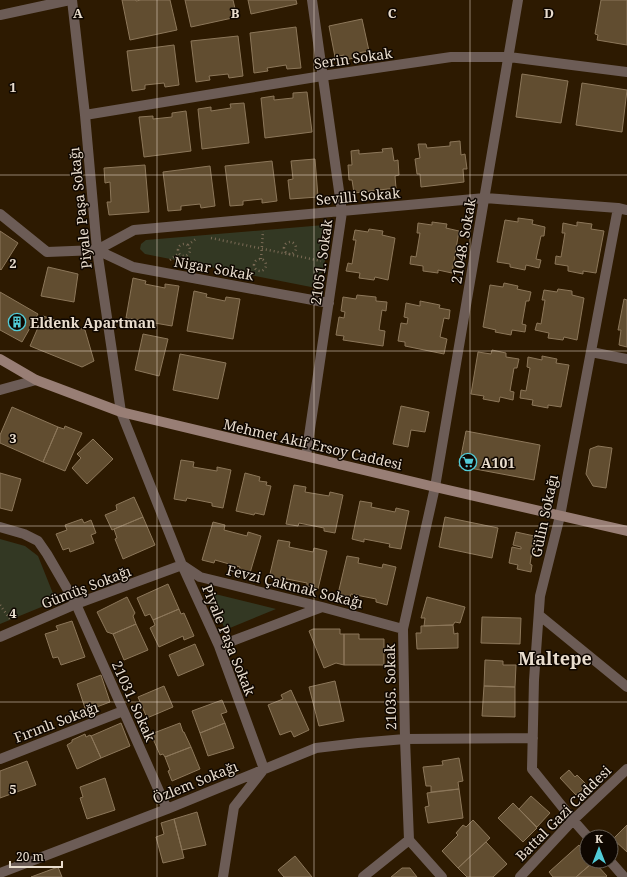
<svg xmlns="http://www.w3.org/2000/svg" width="627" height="877" viewBox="0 0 627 877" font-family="'Noto Serif',serif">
  <rect width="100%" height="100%" fill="#2d1a01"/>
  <!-- green -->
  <path fill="#333823" d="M324 225 326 257 319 283 317 287H311L145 254 140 249 141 244 146 240Z
    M0 539 25 546 38 556 56 601 0 624Z
    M211 593 276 609 225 630Z"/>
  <!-- building -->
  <path fill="#614d30" stroke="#8c775a" d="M122 0H136V1L141 0H170L177 30 130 40Z
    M185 0H233L237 17 191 27Z
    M248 0H296L297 4 251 14Z
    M601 0H627V45L597 40 598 35 595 34Z
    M362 19 369 51 358 53V57L345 60 344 55 335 57 329 26Z
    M296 27 301 68 287 69 286 65 267 68 268 71 254 73 250 33Z
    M238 36 243 76 229 78 228 74 209 76 210 80 196 82 191 41Z
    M174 45 179 85 165 87 164 83 145 85V89L132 91 127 51Z
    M522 74 568 81 561 123 516 117Z
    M582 83 627 90 622 132 576 125Z
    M307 92 312 132 265 138 261 98 274 96V100L293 98V93Z
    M244 103 249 143 202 149 198 109 211 107V111L231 108 230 104Z
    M186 111 191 151 144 157 139 117 153 116V119L172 117V113Z
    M460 141 461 155 465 154 467 169H463L464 182 421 187 420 174H417L415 159 420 158 418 144H426L427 148 450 146V142Z
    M392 148 394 161 398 160 399 175 395 176 396 188 354 193 352 180H349L348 165H352L351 151 359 150V154L383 152 382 149Z
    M315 159 318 197 290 199 288 180 293 179 291 161Z
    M272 161 277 201 262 203V199L243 201V205L230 206 225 166Z
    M145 165 149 212 109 215 107 202H111L110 182 105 183 104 168Z
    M210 166 215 206 201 208 200 204 181 206V210L168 211 163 172Z
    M518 218 533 220 532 224 545 227 544 236H541L536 259 541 260 539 268 526 265 525 270 510 267V264L497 262 505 220 518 222Z
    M432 222 447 224 446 228 459 231 452 273 438 270V273L423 271V266L410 264 411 256 416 257 420 233H417L418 223 432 225Z
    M577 222 592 224 591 229 604 231 596 273 583 271V274L568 271V266L555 264 556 256 561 257 565 233H562L563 223 577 226Z
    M369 229 383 231 382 235 395 238 388 280 375 277 374 280 359 278 360 273 346 271 348 263 352 264 356 240H353L355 230 368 232Z
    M0 231 18 243 1 270 0 269Z
    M48 267 78 274 74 302 41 296Z
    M133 278 146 281 145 284 165 288V284L179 286 172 326 126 318Z
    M504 283 518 286 517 289 531 292 529 301H526L522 324 526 325 525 332 512 330 511 335 495 332 496 330 483 327 490 285 503 287Z
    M558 289 572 291V295L584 298 577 340 564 337 563 340 548 338 549 333 535 330 537 323 541 324 545 300H542L544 290 557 292Z
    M194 291 207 294 206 297 225 301 226 297 240 299 233 339 187 331Z
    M0 292 38 314 22 342 0 330Z
    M357 295 376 297V301L387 302 386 311 382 310 379 330 385 331 383 346 343 340 344 336 336 335 339 317 344 318 345 312 341 311 343 297 356 299Z
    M624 299 627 300V347L619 345 621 330H618Z
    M420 301 440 305 439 308 450 310 449 319 444 318 440 337 447 339 444 354 405 346V342L398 341 401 323 407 324 408 318 404 317 406 303 420 306Z
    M43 316 85 330 94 361 82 367 30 346Z
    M143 334 168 339 159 376 135 370Z
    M492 350 506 353V357L519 359 517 368H514L510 391 514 392 513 400 500 397 499 402 483 399 484 396 471 394 478 352 491 354Z
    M180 354 226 363 218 399 173 390Z
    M542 356 557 359 556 363 569 365 561 407 548 405V408L532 405 533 400 520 398 521 390 526 391 530 368 527 367 528 357 542 360Z
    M401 406 429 412 425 432 411 430 408 447 393 444Z
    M12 407 58 427 43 462 0 443V435Z
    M65 426 82 433 65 471 43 462 58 427 64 429Z
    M466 431 540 445 534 480 459 466Z
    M93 439 113 459 87 484 72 468 81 458 77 454Z
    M598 446 612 448 606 488 593 486 586 474 590 449Z
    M181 460 194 462 193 467 217 471V467L231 470 223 508 212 506V503L187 498 186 501 174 499Z
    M0 473 21 479 12 511 0 508Z
    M245 473 260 477 259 481 267 482 266 485 271 486 264 515 255 513 254 515 236 511Z
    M294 485 306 487 305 492 329 496 330 492 343 495 335 533 324 531V528L299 523 298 526 286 524Z
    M134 497 143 517 112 530 105 515 117 510 116 505Z
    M360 501 372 503 371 507 395 512 396 508 409 511 401 549 389 547 390 544 364 539V542L352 539Z
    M143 517 155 545 123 559 115 539 117 538 114 529Z
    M445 517 498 528 492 558 439 547Z
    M82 519 84 523 91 520 96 533 91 535 94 543 70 552 69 548 63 550 56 534 67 530 65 525Z
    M213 522 225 525 224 530 247 536 248 532 261 536 250 573 239 570 240 567 215 560 214 563 202 560Z
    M516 532 539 537 535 552 532 551 530 564 532 565 531 572 517 569 518 565 509 563 512 547 521 549V547L513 545Z
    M278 540 290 542 289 547 313 552 314 548 327 551 318 589 307 586V583L282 578 281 581 269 578Z
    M347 556 359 558 358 563 382 568 383 564 396 567 387 605 376 602V599L351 594 350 597 338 594Z
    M168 584 179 609 153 620 150 614 145 616 137 598Z
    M127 597 135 613 133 616 136 624 113 634 107 632 97 612Z
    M427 597 465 607 460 623 455 622 453 625 424 626 425 618H421Z
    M179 609 181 614 184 613 194 636 184 640 183 636 159 647 150 628 155 625 153 620Z
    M482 617 521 618 520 644 481 643Z
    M72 621 85 657 61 665 58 657 53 658 45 634 58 630 56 626Z
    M136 624 148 650 124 660 113 634Z
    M453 625 454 634 458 633V648L417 649 416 633H421V626Z
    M313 629H340V634H344V665L336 663 324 668 309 631Z
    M344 634H359V639H384V665H344Z
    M195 644 204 665 178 676 169 655Z
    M485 660 503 661V665H516L515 687 484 686Z
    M101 675 110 702 86 711 77 684Z
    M335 681 344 721 319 726 309 687Z
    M164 686 173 707 147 718 138 697Z
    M484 686 515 687V717L482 716Z
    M291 690 309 730 294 737 291 731 280 735 268 705 283 699 281 695Z
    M222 700 227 712 221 714 225 723 200 733 192 711Z
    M121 723 130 746 101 758 91 736Z
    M180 723 183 732H184L191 747 165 757 163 754 160 755 151 734Z
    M225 723 234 748 208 756 200 733Z
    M85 734 86 737 90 735 91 736 101 758 77 769 67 745 72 742V740Z
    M191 747 200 769 172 781 168 771 170 770 165 757Z
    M459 758 463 781 458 782 459 789 431 792V786H426L423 767 443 765 442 761Z
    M27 761 36 785 0 798V771Z
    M569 770 575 777 577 775 587 785 576 795 560 778Z
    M105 778 115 810 87 819 80 798 83 797 80 787Z
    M459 789 463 818 428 823 425 807 429 806 427 793Z
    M531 796 550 813 537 827 519 809Z
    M513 803 537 828 523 842 498 818Z
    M197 812 206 845 182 850 174 819Z
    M174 819 184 858 163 863 156 837 164 834 161 823Z
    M473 820 490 838 458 868 442 851 458 835 456 833 463 825 466 827Z
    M627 825V852L613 839Z
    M486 842 507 864 493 877H467L458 868Z
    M579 845 587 854V861L591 864 576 877H553L549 872Z
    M295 856 312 877H284L278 870Z
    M591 864 593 866 596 864 607 876 606 877H576Z
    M58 867 62 877H31Z
    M402 868H410L417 877H391Z"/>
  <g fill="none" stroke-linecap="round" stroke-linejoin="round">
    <!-- path -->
    <path stroke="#7b6b56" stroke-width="2.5" stroke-dasharray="1 3" stroke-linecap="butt" d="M211 238 321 261
      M284 248a6 6 0 1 1 12 0a6 6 0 1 1-12 0Z
      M178 250a6 6 0 1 1 12 0a6 6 0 1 1-12 0Z
      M188 245 197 238
      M261 259 263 231
      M254 265a6 6 0 1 1 12 0a6 6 0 1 1-12 0Z
      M170 260 179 253
      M0 605 10 619"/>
    <!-- minor -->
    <path stroke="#6c5c56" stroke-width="10" d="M72 0 85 115 97 250 121 412 182 565 219 646 264 769 234 807 223 877
      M0 15 70 0
      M85 115 322 76 451 57H509L627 72
      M0 214 47 252 97 250 134 230 485 198 618 208 627 210
      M97 250 133 267 329 303
      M591 352 627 359
      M0 390 36 380
      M306 456 342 212 312 0
      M0 527 24 534 38 541 47 554 76 604 167 809
      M539 615 627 687
      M0 637 76 604 182 565 200 577 322 607 403 629
      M219 646 322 607
      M0 759 123 711
      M588 837 573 820 532 769 534 680 540 596 560 516 618 208
      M610 861 624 877
      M0 873 167 809 316 748 358 743 405 739 533 738
      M363 877 409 840
      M442 877 409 840 405 739 403 629 435 487 518 0
      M520 877 573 820 627 769"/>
    <!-- secondary -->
    <path stroke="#987e75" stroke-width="10" d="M0 359 36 380 121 412 435 487 627 531"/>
  </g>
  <!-- grid -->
  <path fill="none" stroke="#e9ddce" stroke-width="1" stroke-opacity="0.55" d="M157 0V877M314 0V877M470 0V877M0 175H627M0 351H627M0 526H627M0 702H627"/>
  <!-- icons -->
  <defs>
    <symbol id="building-ring" viewBox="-11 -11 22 22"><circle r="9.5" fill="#0f0701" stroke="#52cbd7" stroke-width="1.5"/><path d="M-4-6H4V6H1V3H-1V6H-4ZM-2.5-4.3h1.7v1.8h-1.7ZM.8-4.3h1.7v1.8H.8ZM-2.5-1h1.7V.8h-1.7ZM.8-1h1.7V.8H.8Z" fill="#52cbd7"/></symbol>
    <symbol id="supermarket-ring" viewBox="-11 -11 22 22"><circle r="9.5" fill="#0f0701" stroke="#52cbd7" stroke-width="1.5"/><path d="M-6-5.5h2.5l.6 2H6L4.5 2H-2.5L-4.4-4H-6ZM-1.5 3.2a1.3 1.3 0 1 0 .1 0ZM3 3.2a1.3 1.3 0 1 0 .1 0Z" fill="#52cbd7"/></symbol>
  </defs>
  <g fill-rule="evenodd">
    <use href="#building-ring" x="7" y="312" width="20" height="20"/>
    <use href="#supermarket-ring" x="458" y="452" width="20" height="20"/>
  </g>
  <g text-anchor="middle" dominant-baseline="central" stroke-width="3" stroke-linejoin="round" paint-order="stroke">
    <!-- street labels -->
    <g font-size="14" fill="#e9ddce" stroke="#0f0701">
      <text transform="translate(353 58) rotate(-8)">Serin Sokak</text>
      <text transform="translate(358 196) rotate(-5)">Sevilli Sokak</text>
      <text transform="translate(80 208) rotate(-96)">Piyale Paşa Sokağı</text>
      <text transform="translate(463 241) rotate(-80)">21048. Sokak</text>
      <text transform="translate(321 262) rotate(-82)">21051. Sokak</text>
      <text transform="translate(214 268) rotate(10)">Nigar Sokak</text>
      <text transform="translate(313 444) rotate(13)">Mehmet Akif Ersoy Caddesi</text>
      <text transform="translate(544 516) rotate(-78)">Gülin Sokağı</text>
      <text transform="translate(295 586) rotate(14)">Fevzi Çakmak Sokağı</text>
      <text transform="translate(86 587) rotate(-21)">Gümüş Sokağı</text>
      <text transform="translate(229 640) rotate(68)">Piyale Paşa Sokak</text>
      <text transform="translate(390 687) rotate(-91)">21035. Sokak</text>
      <text transform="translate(134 701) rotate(66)">21031. Sokak</text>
      <text transform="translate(56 722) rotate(-21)">Fırınlı Sokağı</text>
      <text transform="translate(195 782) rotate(-22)">Özlem Sokağı</text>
      <text transform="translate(563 813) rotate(-45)">Battal Gazi Caddesi</text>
    </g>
    <!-- poi labels -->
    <g font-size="14" font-weight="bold" fill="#e9ddce" stroke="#0f0701" text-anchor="start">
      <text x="30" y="322">Eldenk Apartman</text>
      <text x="481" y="462">A101</text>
    </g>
    <!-- district labels -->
    <g font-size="18" font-weight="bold" fill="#e9ddce" stroke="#0f0701">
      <text x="555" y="658">Maltepe</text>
    </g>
  </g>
  <g font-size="13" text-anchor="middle" font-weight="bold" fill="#e9ddce" stroke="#0f0701" stroke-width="3" stroke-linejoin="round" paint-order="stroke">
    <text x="78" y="18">A</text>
    <text x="235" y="18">B</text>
    <text x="392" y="18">C</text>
    <text x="549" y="18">D</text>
    <text x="13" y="92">1</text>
    <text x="13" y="268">2</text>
    <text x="13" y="443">3</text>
    <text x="13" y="618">4</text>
    <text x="13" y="794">5</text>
  </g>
  <!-- north arrow -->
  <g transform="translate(599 849)"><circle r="19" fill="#0f0701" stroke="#665d53"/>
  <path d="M0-3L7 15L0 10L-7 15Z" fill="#52cbd7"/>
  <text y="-6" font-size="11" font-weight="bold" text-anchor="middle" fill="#e9ddce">K</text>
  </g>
  <!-- scale -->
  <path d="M10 861v6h52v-6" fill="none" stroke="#e9ddce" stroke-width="2"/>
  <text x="16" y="861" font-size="12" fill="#e9ddce" stroke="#0f0701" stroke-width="3" paint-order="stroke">20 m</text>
</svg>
